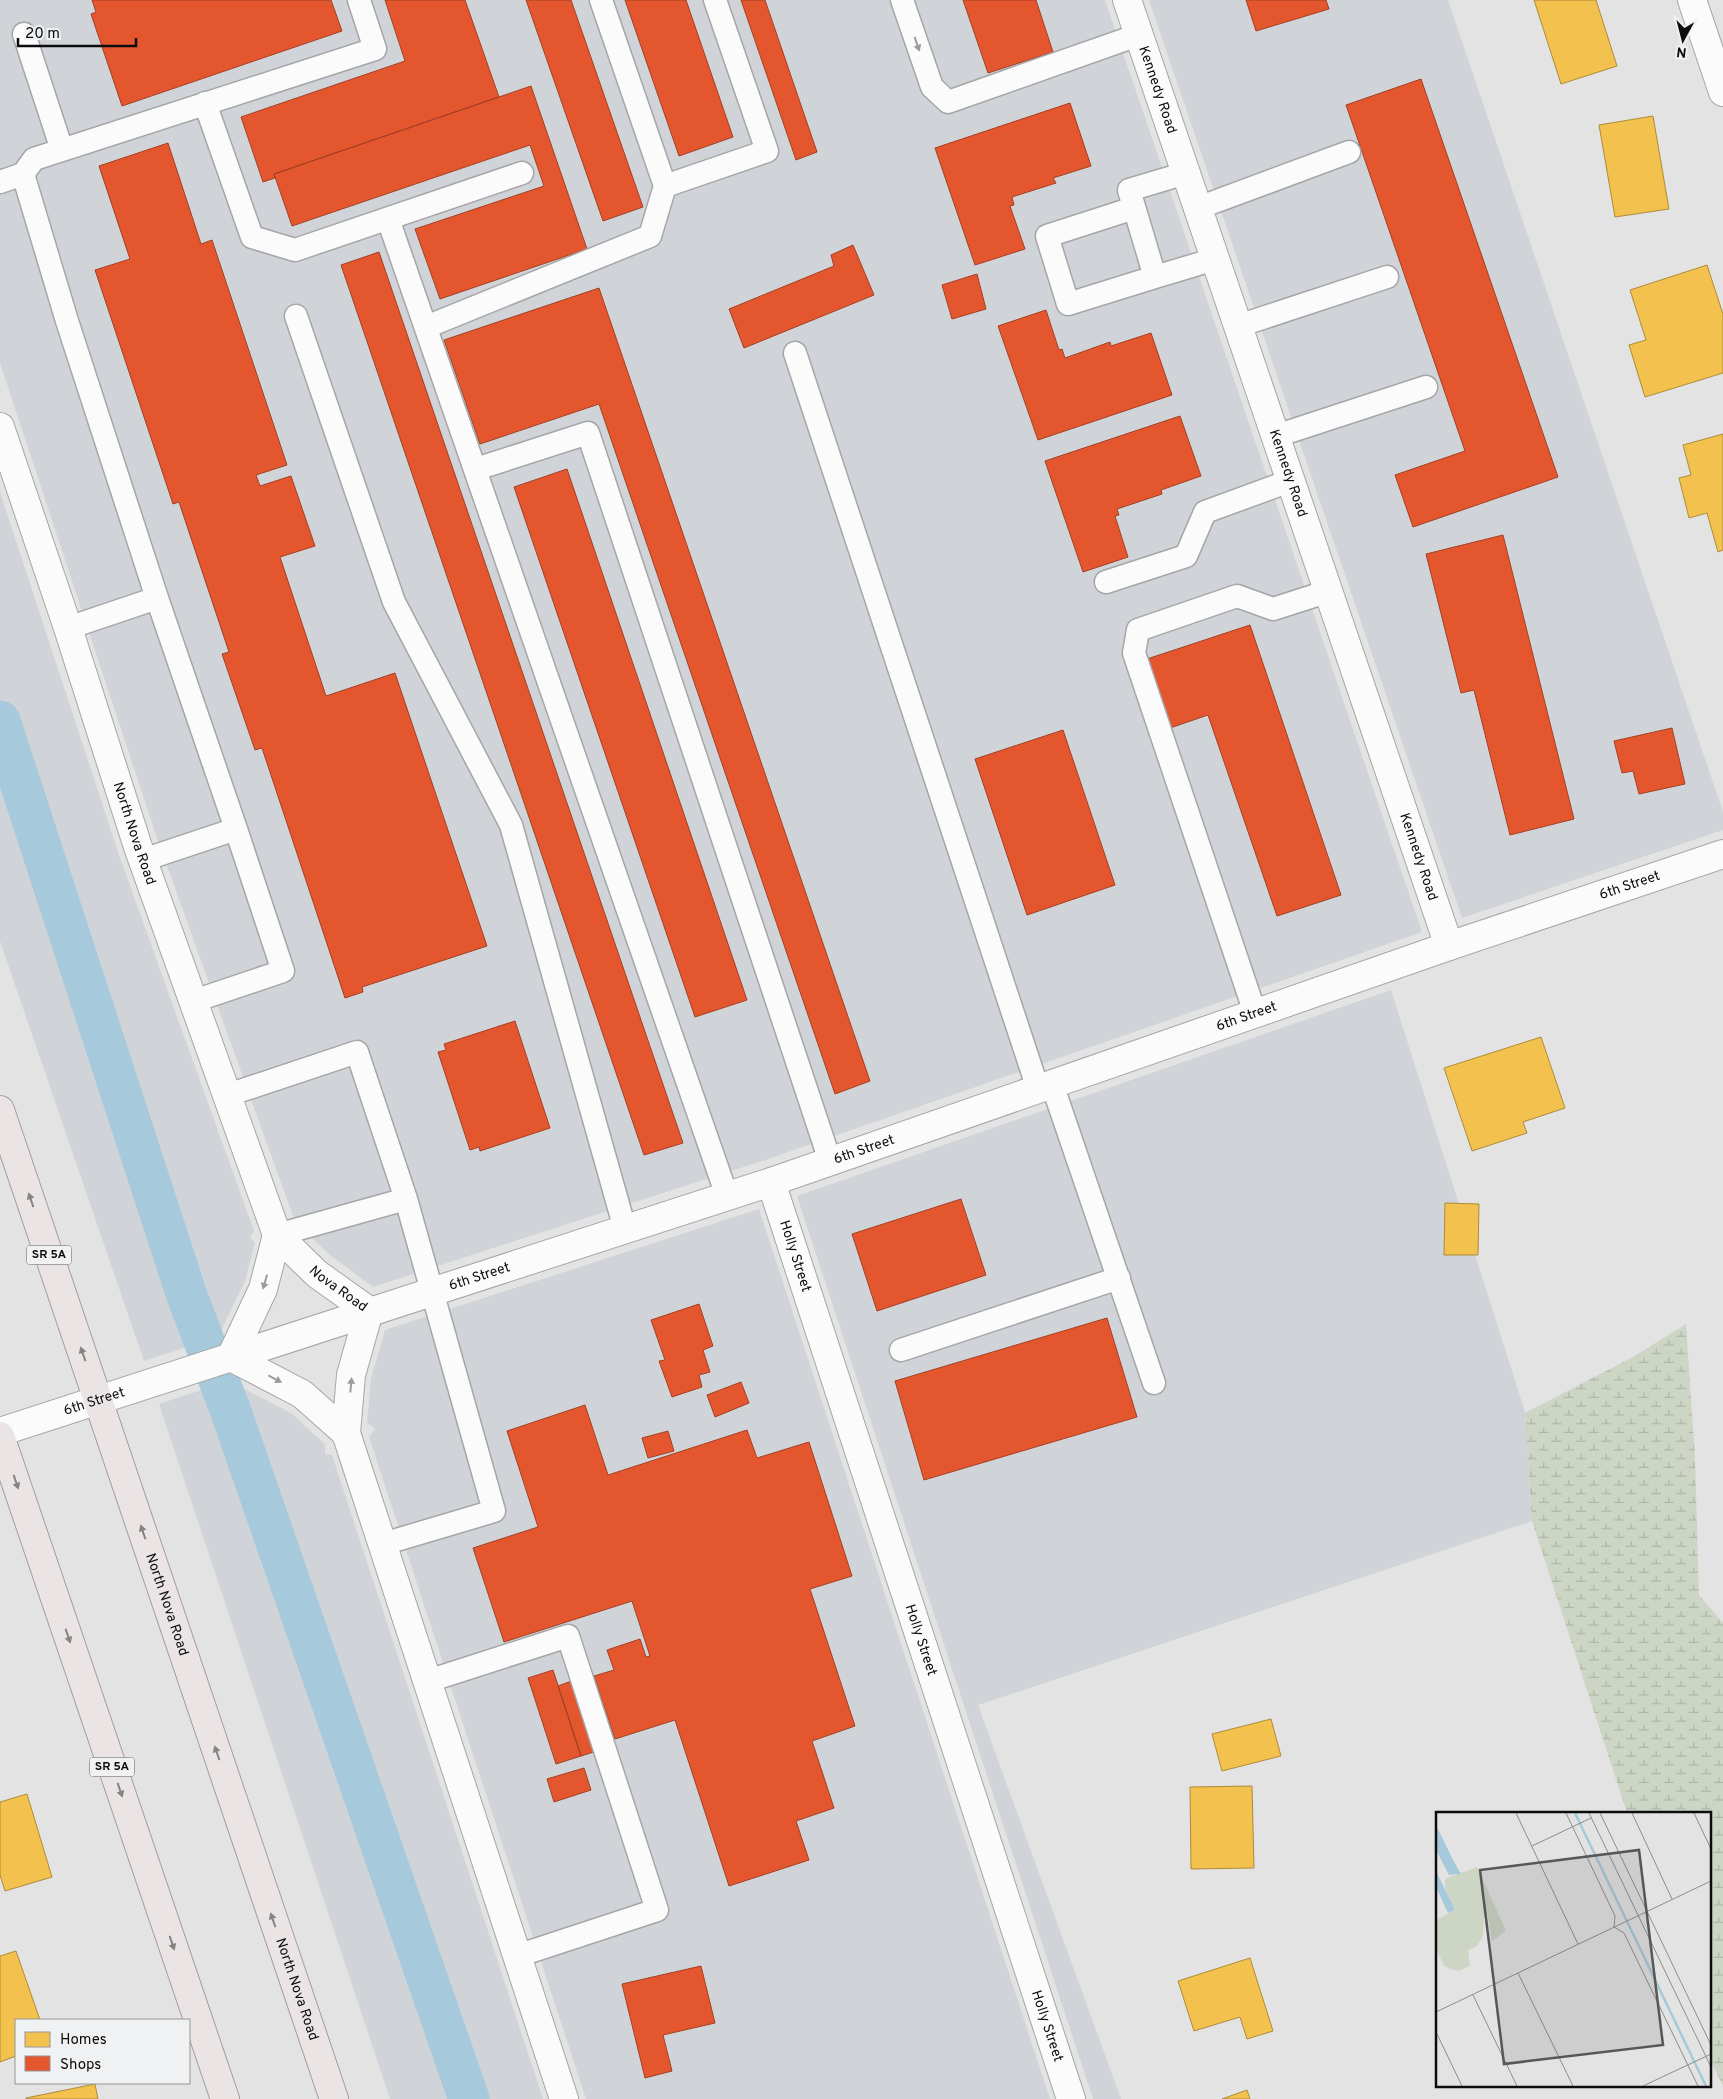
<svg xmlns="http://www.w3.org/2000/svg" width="1723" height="2099" viewBox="0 0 1723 2099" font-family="Overpass,sans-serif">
  <defs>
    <pattern id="wetland-marsh" width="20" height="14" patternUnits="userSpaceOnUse" patternTransform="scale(1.25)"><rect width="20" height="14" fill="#cdd5c5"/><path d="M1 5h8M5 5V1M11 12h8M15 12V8" fill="none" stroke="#afb6a8"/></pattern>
  </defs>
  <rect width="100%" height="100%" fill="#e3e3e4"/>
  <!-- built -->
  <path fill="#d0d3d7" d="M0 0H1105L1422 932 765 1160 373 1287 330 1255 300 1227 302 1219 293 1216 157 838 0 363Z
    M1149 0H1448L1723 812V830L1462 918Z
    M0 492 119 855 254 1231 250 1237 255 1243 245 1281 218 1337 144 1361 0 941Z
    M1391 990 1525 1412 1532 1521 978 1705 1121 2099H1093L797 1196Z
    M759 1209 1050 2099H586L369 1437 375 1429 367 1423 371 1379 385 1330Z
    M229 1381 291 1413 325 1444V1454L332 1455 543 2099H390L159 1404Z"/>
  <!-- wetland -->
  <path fill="url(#wetland-marsh)" d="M1686 1324 1695 1458 1699 1595 1723 1623V2086L1709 2057V1813H1627L1532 1521 1525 1413 1633 1357Z"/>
  <!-- homes -->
  <path fill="#f2c14e" stroke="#ad8b3a" d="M1534 0H1596L1617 66 1561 84Z
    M1653 116 1669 209 1615 217 1599 125Z
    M1707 265 1723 314V373L1645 397 1629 345 1646 340 1630 290Z
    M1723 434V550L1718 552 1707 513 1689 518 1679 478 1691 475 1683 445Z
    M1541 1037 1565 1108 1523 1122 1527 1133 1472 1151 1444 1068Z
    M1445 1203 1479 1204 1478 1255H1444Z
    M1271 1719 1281 1756 1222 1771 1212 1734Z
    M1252 1786 1254 1868 1191 1869 1190 1787Z
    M27 1794 52 1877 5 1891 0 1875V1802Z
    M16 1951 40 2020H16V2056L0 2062V1956Z
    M1250 1958 1273 2031 1247 2039 1240 2017 1194 2031 1178 1981Z
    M95 2084 98 2099H26V2098Z
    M1247 2090 1250 2099H1222Z"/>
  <!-- shops -->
  <path fill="#e4572e" stroke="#a34024" d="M92 0H331L342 31 122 106 91 14 96 12Z
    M385 0H465L499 97 274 174 275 178 263 182 241 117 405 61Z
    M526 0H571L643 207 603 221Z
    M625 0H686L733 137 679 156Z
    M741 0H765L817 152 796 160Z
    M963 0H1036L1053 52 988 73Z
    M1246 0H1326L1329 9 1256 31Z
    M1421 79 1558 477 1413 527 1395 475 1465 451 1346 105Z
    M531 86 587 249 440 299 415 229 544 186 530 145 292 226 274 174Z
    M1070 103 1091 166 1053 178 1056 183 1012 197 1014 205 1010 206 1025 249 975 265 935 148Z
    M168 143 201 244 212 240 287 465 256 475 260 486 291 476 315 546 280 557 326 696 395 673 487 946 362 987 363 992 345 998 262 748 255 750 222 654 229 652 179 502 173 504 95 270 130 259 99 166Z
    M853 245 874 295 744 348 729 309 834 266 831 255Z
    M379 252 683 1143 644 1155 341 265Z
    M977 274 986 309 952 319 942 285Z
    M599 288 870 1081 835 1094 599 404 480 444 444 340Z
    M1046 310 1059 350 1062 349 1065 358 1110 342 1111 346 1151 333 1172 395 1038 440 998 326Z
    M1180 416 1201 476 1161 490 1162 494 1117 509 1119 515 1115 516 1128 557 1083 572 1045 461Z
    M567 469 747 1000 695 1017 514 487Z
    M1503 535 1574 819 1510 835 1474 690 1461 693 1426 554Z
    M1250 625 1341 895 1277 916 1208 715 1170 728 1147 659Z
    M1672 728 1685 784 1639 794 1633 771 1622 773 1614 741Z
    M1063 730 1115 885 1027 915 975 759Z
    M515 1021 550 1128 480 1151 479 1147 470 1150 438 1052 446 1050 444 1044Z
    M961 1199 986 1275 877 1311 852 1234Z
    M699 1304 713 1346 703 1350 710 1372 699 1375 702 1387 672 1397 659 1361 665 1360 651 1320Z
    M1107 1318 1137 1417 924 1480 895 1381Z
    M741 1382 749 1403 715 1417 707 1395Z
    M585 1405 608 1475 747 1430 757 1458 809 1442 852 1576 810 1589 855 1726 812 1741 834 1808 796 1821 809 1860 729 1886 675 1720 615 1739 594 1676 614 1670 607 1650 640 1639 646 1657 650 1656 632 1601 504 1642 473 1548 538 1527 507 1431Z
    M668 1431 674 1451 648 1458 642 1438Z
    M553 1670 581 1756 556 1764 528 1678Z
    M577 1679 600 1750 581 1756 558 1686Z
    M584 1768 591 1790 554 1802 547 1779Z
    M701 1966 715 2023 663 2035 672 2071 645 2078 622 1984Z"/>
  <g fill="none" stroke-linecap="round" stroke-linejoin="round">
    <!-- canal -->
    <path stroke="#a7c9dc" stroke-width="41" d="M0 721 187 1296 231 1412 469 2099"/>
    <defs>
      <path id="service" d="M902 0 932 87 948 102 1138 35
        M24 34 62 150
        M205 103 252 237 295 250 522 173
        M1186 173 1129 190 1155 277 1215 259
        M23 174 34 159 375 49 359 0
        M0 182 23 174 67 321 157 598
        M665 186 767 151 715 0
        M1134 208 1047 236 1068 304 1155 277
        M1198 208 1349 152
        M388 219 727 1196
        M296 316 394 602 511 825 625 1229
        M1238 326 1387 277
        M426 327 650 236 665 186 601 0
        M795 353 1038 1089
        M1276 436 1426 387
        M476 469 588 433 830 1161
        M1106 582 1186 556 1205 512 1290 481
        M68 628 157 598 236 829
        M143 860 236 829 283 971 194 1001
        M1255 1013 1134 653 1138 630 1237 596 1273 609 1329 591
        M1052 1084 1154 1383
        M228 1095 357 1052 406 1199 494 1511 383 1544
        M277 1235 406 1199
        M901 1350 1119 1278
        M428 1681 568 1636 657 1910 517 1956"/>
      <g id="minor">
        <path id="s1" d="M1127 0 1449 946"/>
        <path d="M1692 0 1723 92"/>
        <path id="s2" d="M0 427 68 628 138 847 277 1235 317 1274 369 1311 351 1375 346 1433 564 2099"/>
        <path id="s3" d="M771 1182 1071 2099"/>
        <path d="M277 1235 263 1289 231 1357 302 1394 346 1433"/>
      </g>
      <g id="tertiary">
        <path id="s4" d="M0 1432 771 1182 1449 946 1723 854"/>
      </g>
      <g id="primary">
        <path id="s5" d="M0 1110 334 2099"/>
        <path d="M0 1436 225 2099"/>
      </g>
    </defs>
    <!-- service casing -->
    <use href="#service" stroke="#a6a6a8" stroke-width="25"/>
    <!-- minor casing -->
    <use href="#minor" stroke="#a6a6a8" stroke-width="30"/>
    <!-- tertiary casing -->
    <use href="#tertiary" stroke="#a6a6a8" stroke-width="30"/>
    <!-- primary casing -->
    <use href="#primary" stroke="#a59c9e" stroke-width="30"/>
    <!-- service -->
    <use href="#service" stroke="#fbfbfb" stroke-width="22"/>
    <!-- minor -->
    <use href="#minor" stroke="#fbfbfb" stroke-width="28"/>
    <!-- tertiary -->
    <use href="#tertiary" stroke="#fbfbfb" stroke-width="28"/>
    <!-- primary -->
    <use href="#primary" stroke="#eae4e5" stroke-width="28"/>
  </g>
  <!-- one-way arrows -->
  <defs><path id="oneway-solid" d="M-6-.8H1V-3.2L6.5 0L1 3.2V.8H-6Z" transform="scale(1.25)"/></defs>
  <g fill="#9b9b9b">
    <use href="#oneway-solid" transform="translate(917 44) rotate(71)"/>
    <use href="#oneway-solid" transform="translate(265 1282) rotate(106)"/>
    <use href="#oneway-solid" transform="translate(275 1379) rotate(28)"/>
    <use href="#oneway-solid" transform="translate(351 1385) rotate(-85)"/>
  </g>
  <g fill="#868383">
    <use href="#oneway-solid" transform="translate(31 1200) rotate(-109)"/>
    <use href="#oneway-solid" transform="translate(83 1354) rotate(-109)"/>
    <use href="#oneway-solid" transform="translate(16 1482) rotate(71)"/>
    <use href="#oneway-solid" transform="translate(143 1532) rotate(-109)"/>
    <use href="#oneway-solid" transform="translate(68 1636) rotate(71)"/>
    <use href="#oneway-solid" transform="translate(217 1753) rotate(-109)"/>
    <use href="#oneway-solid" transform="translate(120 1790) rotate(71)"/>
    <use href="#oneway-solid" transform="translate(273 1920) rotate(-109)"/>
    <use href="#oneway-solid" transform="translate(172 1943) rotate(71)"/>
  </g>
  <g text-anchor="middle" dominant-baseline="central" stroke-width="5" stroke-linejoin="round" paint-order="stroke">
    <!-- shield labels -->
    <g fill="#f0f1f2" stroke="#505151" stroke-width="1">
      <rect x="26.5" y="1245.5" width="45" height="19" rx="4"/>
      <rect x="89.5" y="1757.5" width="45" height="19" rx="4"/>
    </g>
    <g font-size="12" font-weight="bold" fill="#0c0c0c">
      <text x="49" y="1255">SR 5A</text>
      <text x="112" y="1767">SR 5A</text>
    </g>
    <!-- street labels -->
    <g font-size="14" fill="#0c0c0c" stroke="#f0f1f2">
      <text stroke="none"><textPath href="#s1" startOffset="95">Kennedy Road</textPath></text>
      <text stroke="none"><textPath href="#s1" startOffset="500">Kennedy Road</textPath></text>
      <text stroke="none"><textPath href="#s2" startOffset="428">North Nova Road</textPath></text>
      <text stroke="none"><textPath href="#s1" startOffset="905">Kennedy Road</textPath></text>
      <text stroke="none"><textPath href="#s4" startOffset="1719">6th Street</textPath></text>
      <text stroke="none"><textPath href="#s4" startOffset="1314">6th Street</textPath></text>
      <text stroke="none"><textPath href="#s4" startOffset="909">6th Street</textPath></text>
      <text stroke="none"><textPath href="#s3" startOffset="78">Holly Street</textPath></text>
      <text stroke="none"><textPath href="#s4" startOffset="504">6th Street</textPath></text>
      <text stroke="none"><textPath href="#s2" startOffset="936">Nova Road</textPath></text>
      <text stroke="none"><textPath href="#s4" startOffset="99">6th Street</textPath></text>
      <text stroke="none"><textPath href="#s5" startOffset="522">North Nova Road</textPath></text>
      <text stroke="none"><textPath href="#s3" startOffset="482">Holly Street</textPath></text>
      <text stroke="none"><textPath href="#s5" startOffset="928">North Nova Road</textPath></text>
      <text stroke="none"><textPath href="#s3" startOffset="888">Holly Street</textPath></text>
    </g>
  </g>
  <!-- overview -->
  <g transform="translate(1436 1812)">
    <rect width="275" height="275" fill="#e3e3e4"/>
    <path d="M41 55 70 119 56 129 52 104 48 101 47 124 41 134 32 138 34 154 23 159 14 157 8 154 0 136V108L19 98 9 77V67Z" fill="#cdd5c5"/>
    <path d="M0 13 18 50 25 62 13 63 0 38ZM0 59 19 98 12 101 0 75Z" fill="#a7c9dc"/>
    <path fill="none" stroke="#a7c9dc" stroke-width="2.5" d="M139 1 270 274"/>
    <path fill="none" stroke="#8d8d8e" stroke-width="1" d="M80 1 142 132M130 1 179 104 178 115M153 1 275 255M164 1 275 233M196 1 236 87M258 1 275 37M96 34 155 6M178 115 188 121 262 274M82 161 137 274M37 183 81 274M0 200 275 69M0 220 26 274M207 274 275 242"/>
    <path fill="#575758" fill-opacity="0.15" stroke="#575758" stroke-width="2.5" d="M203 38 227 233 68 252 44 58Z"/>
    <rect width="275" height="275" fill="none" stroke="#0c0c0c" stroke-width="2.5"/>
  </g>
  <!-- legend -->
  <rect x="15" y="2019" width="175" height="65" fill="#f0f1f2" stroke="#959596"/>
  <rect x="25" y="2032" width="25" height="15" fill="#f2c14e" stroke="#959596"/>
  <text x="60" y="2044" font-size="15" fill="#0c0c0c">Homes</text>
  <rect x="25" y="2056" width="25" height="15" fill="#e4572e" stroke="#959596"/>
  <text x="60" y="2069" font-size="15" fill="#0c0c0c">Shops</text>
  <!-- north arrow -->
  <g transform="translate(1683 40) rotate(187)" stroke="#f0f1f2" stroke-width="4" paint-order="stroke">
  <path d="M0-4L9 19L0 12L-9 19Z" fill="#0c0c0c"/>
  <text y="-8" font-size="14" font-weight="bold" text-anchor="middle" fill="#0c0c0c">N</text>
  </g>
  <!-- scale -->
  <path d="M18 38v8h118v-8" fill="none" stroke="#0c0c0c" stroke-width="2.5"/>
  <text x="25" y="38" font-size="15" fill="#0c0c0c" stroke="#f0f1f2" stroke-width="4" paint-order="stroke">20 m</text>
</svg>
